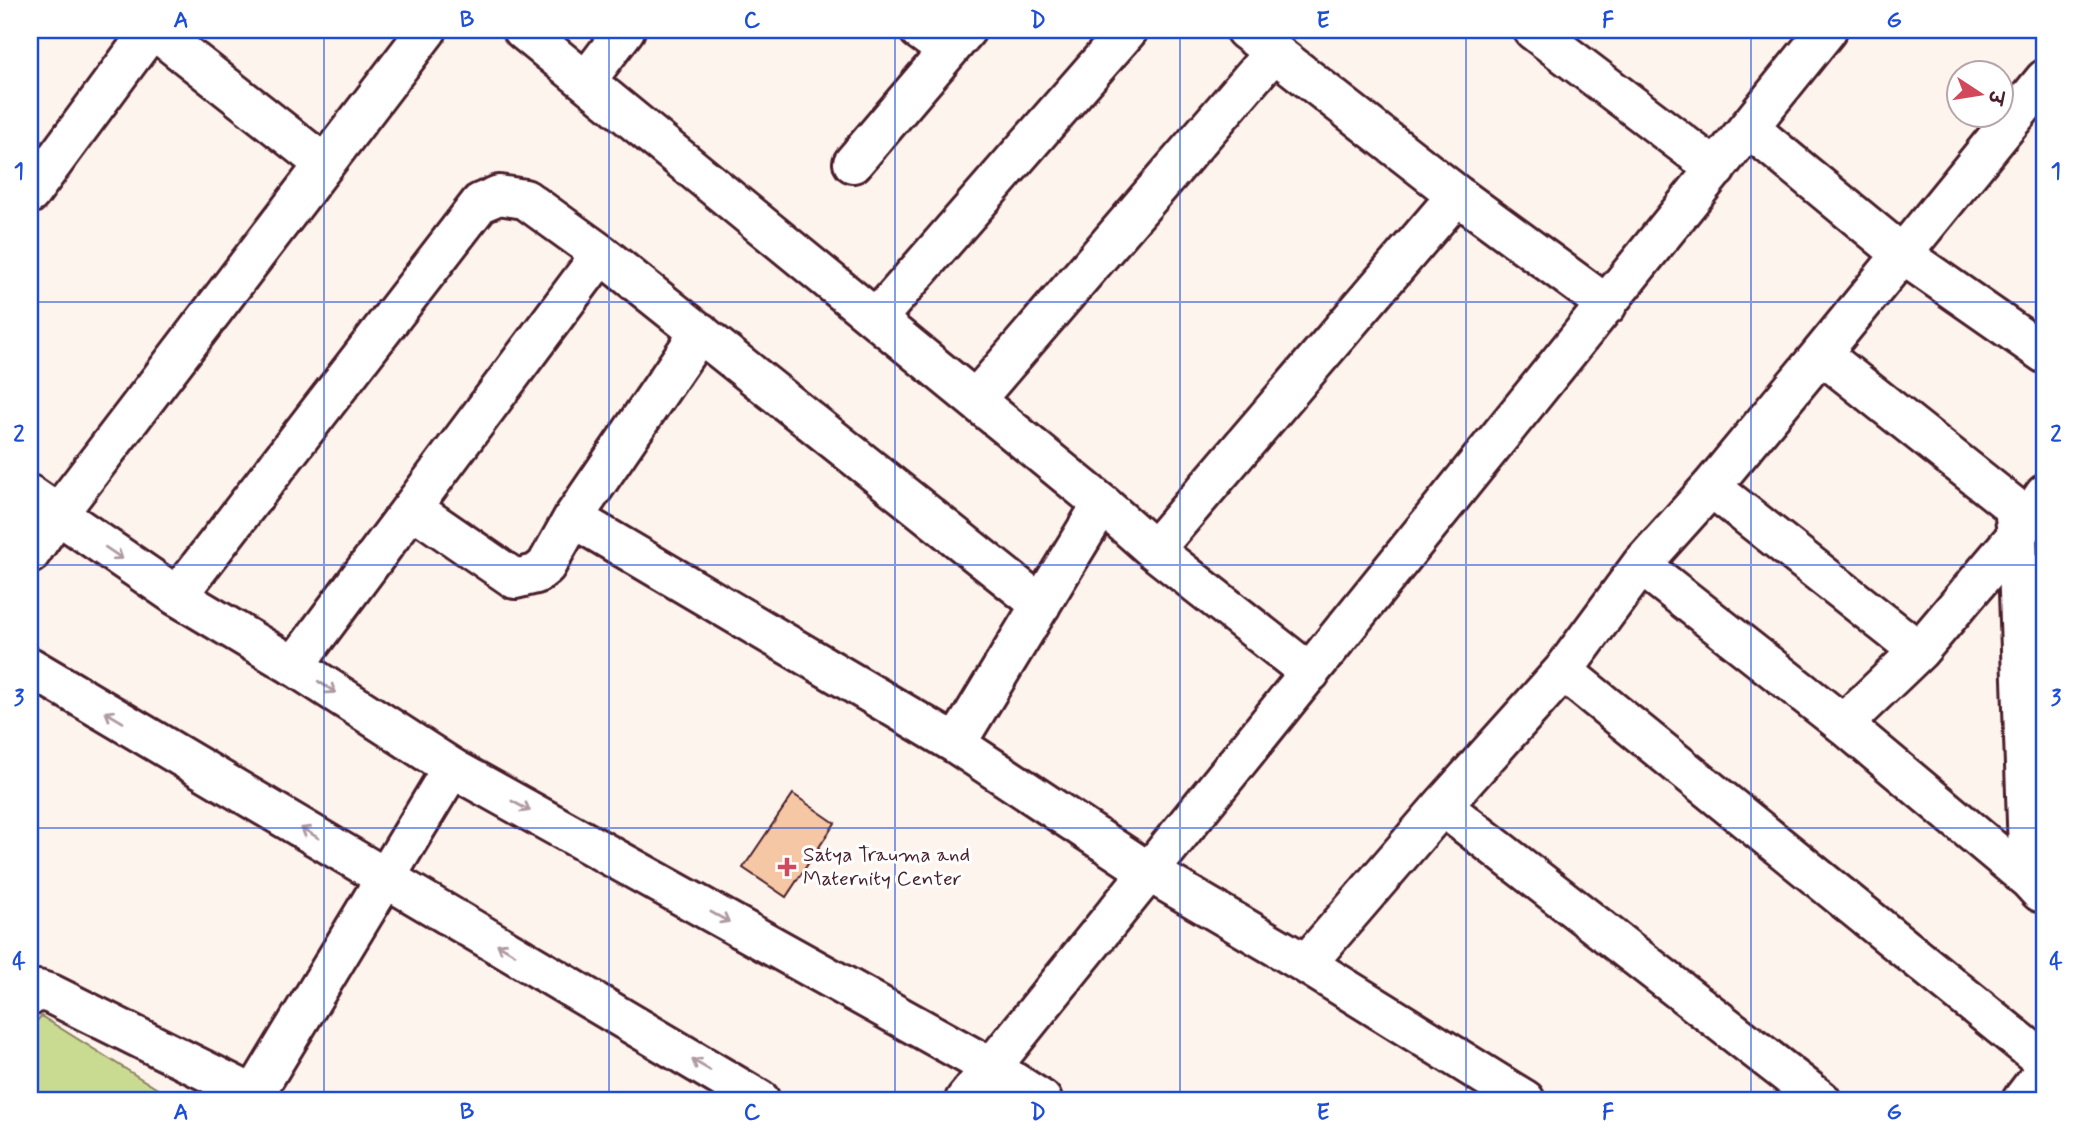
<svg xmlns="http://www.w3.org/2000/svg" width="2075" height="1130" viewBox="0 0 2075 1130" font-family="Mynerve,'Playpen Sans Deva',sans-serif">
  <rect width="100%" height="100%" fill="#fdf4ed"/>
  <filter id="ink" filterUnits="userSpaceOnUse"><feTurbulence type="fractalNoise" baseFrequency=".0143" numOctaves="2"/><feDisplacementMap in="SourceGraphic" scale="14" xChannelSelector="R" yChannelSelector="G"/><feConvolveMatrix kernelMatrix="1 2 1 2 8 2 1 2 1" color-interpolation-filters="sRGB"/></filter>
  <g filter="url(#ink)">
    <!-- green -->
    <path fill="#c9db90" stroke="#8a7d5e" stroke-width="2" d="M41 1016 175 1100H30V1030Z"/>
    <!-- building -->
    <path fill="#f5c7a4" stroke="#4a1f2b" stroke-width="2" d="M793 794 835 823 786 897 743 868Z"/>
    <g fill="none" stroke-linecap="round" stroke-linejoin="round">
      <defs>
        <path id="minor" d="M154 30 324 164
          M523 30 1102 504
          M919 30 948 51
          M1245 30 1274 52
          M1533 30 1716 169
          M586 81 625 30
          M1749 128 1903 255 2045 354
          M853 163 966 30
          M30 194 151 30
          M876 319 1128 30
          M1821 354 2014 507 2017 535 2029 880
          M975 400 1274 52 1457 195 1607 305
          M1711 487 1919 651
          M412 508 515 579 536 574 546 566 573 518 700 332
          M573 518 956 744
          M1154 550 1457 195
          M30 554 57 515 427 30
          M1641 565 1843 724 2029 880 2040 892
          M177 596 480 203 499 195 525 199 601 254 1041 605
          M294 666 601 254
          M1563 671 2045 1062
          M1843 724 1919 651 2017 535 2045 494
          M1442 806 1821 1100
          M1306 964 1149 872 956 744 1102 504 1154 550 1310 673
          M30 996 38 990 51 994 254 1095
          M251 1100 452 768
          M965 1100 1827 30
          M1525 1100 1306 964 1442 806 1563 671 1641 565 1711 487 1821 354 2045 79
          M2022 1100 2045 1070"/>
        <path id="tertiary" d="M30 495 177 596 294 666 452 768 992 1068 1042 1100
          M30 667 760 1100"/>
      </defs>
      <!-- minor casing -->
      <use href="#minor" stroke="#4a1f2b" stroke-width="44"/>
      <!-- tertiary casing -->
      <use href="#tertiary" stroke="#4a1f2b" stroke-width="44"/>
      <!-- minor -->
      <use href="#minor" stroke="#fff" stroke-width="38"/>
      <!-- tertiary -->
      <use href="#tertiary" stroke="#fff" stroke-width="38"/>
    </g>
    <!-- one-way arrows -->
    <defs><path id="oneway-shaft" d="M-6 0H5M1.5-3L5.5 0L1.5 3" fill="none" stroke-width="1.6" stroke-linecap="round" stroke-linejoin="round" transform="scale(1.75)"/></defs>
    <g stroke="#ae9aa0">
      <use href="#oneway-shaft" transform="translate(114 553) rotate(34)"/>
      <use href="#oneway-shaft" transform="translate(327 687) rotate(33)"/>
      <use href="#oneway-shaft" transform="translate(114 717) rotate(-149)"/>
      <use href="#oneway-shaft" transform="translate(521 806) rotate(29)"/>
      <use href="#oneway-shaft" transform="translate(310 833) rotate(-149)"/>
      <use href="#oneway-shaft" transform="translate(720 917) rotate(29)"/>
      <use href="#oneway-shaft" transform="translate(506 949) rotate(-149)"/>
      <use href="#oneway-shaft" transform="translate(701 1065) rotate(-149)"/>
    </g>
  </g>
  <!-- grid -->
  <path fill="none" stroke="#1d4ed8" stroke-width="2" stroke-opacity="0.55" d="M324 30V1100M609 30V1100M895 30V1100M1180 30V1100M1466 30V1100M1751 30V1100M30 302H2045M30 565H2045M30 828H2045"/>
  <!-- markers -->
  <path fill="#d1495b" stroke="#fff" stroke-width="2.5" d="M783.5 856.5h7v7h7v7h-7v7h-7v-7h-7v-7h7z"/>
  <g text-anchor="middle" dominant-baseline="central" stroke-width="6" stroke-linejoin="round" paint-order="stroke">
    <!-- poi labels -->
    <g font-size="21" fill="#4a1f2b" stroke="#fff" text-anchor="start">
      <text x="803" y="855">Satya Trauma and<tspan x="803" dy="24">Maternity Center</tspan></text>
    </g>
  </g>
  <!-- margin -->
  <rect width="2075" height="1130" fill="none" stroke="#fff" stroke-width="77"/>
  <!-- north arrow -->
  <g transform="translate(1980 94) rotate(102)"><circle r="33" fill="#ffffff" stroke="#b7a5aa" stroke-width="2"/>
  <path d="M0-5L12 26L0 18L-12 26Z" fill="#d1495b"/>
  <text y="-10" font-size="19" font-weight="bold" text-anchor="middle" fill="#4a1f2b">उ</text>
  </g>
  <rect x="38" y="38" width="1998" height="1054" fill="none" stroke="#1d4ed8" stroke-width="2.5"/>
  <g font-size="23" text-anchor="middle" font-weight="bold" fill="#1d4ed8">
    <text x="181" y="27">A</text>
    <text x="467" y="27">B</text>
    <text x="752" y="27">C</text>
    <text x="1038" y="27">D</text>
    <text x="1323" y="27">E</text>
    <text x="1608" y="27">F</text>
    <text x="1894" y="27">G</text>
    <text x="19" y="178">1</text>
    <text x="2056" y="178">1</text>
    <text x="19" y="441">2</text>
    <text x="2056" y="441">2</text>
    <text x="19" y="705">3</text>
    <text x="2056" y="705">3</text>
    <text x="19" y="968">4</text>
    <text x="2056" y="968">4</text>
    <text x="181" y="1119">A</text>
    <text x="467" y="1119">B</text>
    <text x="752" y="1119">C</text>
    <text x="1038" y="1119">D</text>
    <text x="1323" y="1119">E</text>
    <text x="1608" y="1119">F</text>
    <text x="1894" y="1119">G</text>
  </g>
</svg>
